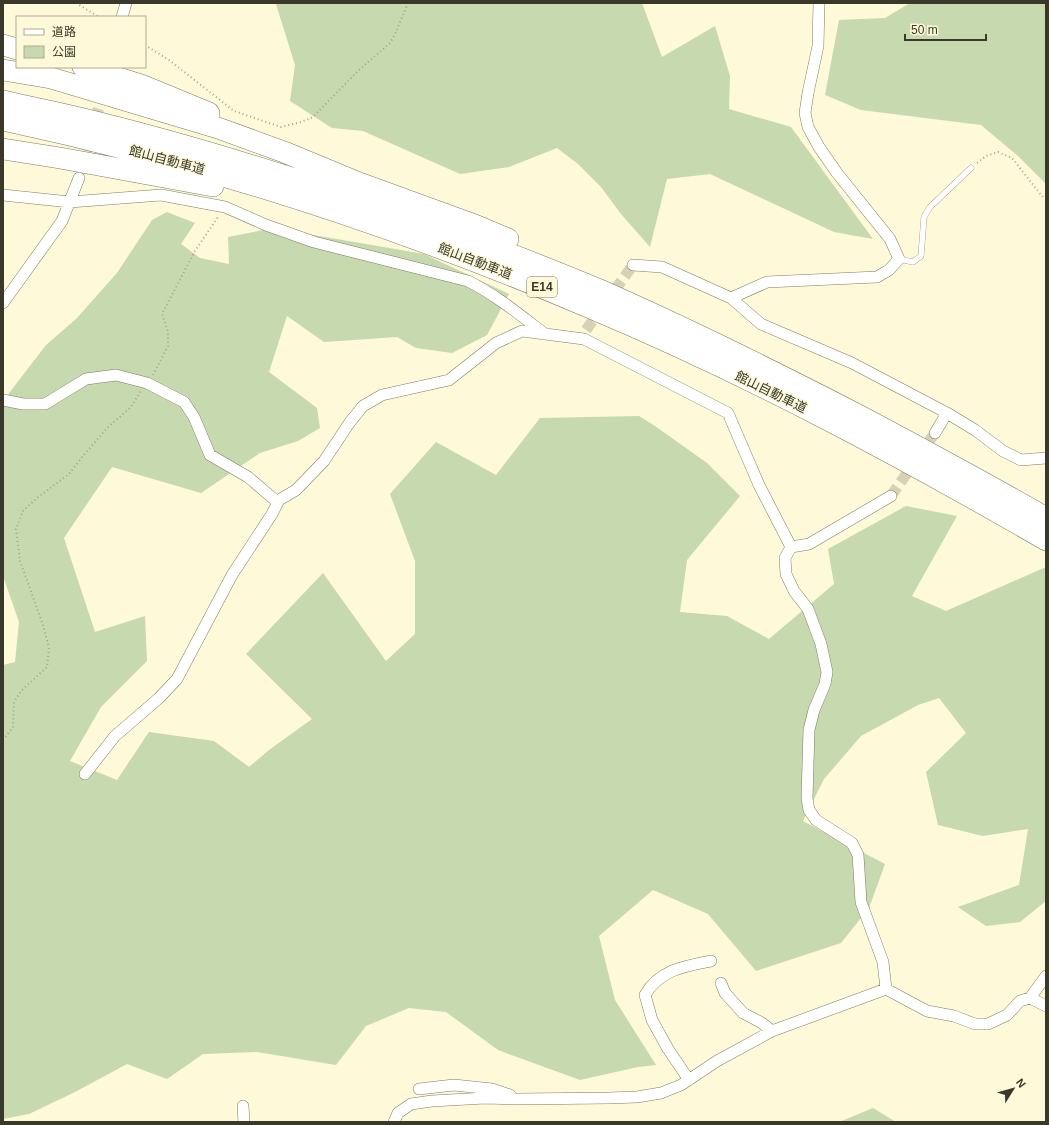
<svg xmlns="http://www.w3.org/2000/svg" width="1049" height="1125" viewBox="0 0 1049 1125" font-family="Arial,'Noto Sans JP',sans-serif">
  <rect width="100%" height="100%" fill="#fef9d9"/>
  <!-- green -->
  <path fill="#c6d9af" d="M274 3H642L662 57 715 26 730 76 729 109 791 127 873 239 834 232 710 174 667 179 650 247 621 214 601 187 578 164 557 148 509 167 460 174 363 131 332 128 290 101 295 65 276 4Z
    M910 3H1046V184L1018 156 981 125 861 110 825 95 839 20 885 18Z
    M167 212 195 223 181 244 200 258 229 264 228 237 273 228 424 254 509 294 487 335 452 353 416 348 397 337 324 342 287 316 269 372 317 408 320 428 298 441 260 453 201 493 112 467 64 538 95 632 145 616 147 661 101 707 70 761 117 780 149 732 214 741 249 767 269 750 312 719 246 654 323 573 386 661 415 634V561L390 494 436 442 496 475 540 418 639 416 655 426 707 463 740 496 687 560 680 612 727 616 769 639 834 584 828 549 906 506 957 516 912 596 946 611 1046 567V901L1020 922 986 926 958 907 1019 885 1028 829 983 836 938 825 926 772 966 733 939 698 918 705 861 736 824 779 803 821 885 864 869 908 841 943 756 971 708 914 653 890 599 936 615 1000 656 1065 638 1067 580 1080 498 1050 446 1012 409 1008 366 1026 336 1065 257 1052 203 1054 167 1079 127 1064 75 1092 29 1114 3 1119V665L15 662 19 622 3 576V401L46 345 76 319 117 273 152 220Z
    M873 1108 896 1122H839Z"/>
  <g fill="none" stroke-linecap="round" stroke-linejoin="round">
    <!-- street-tunnel -->
    <path stroke="#d7d2b6" stroke-width="11" stroke-dasharray="11 5.5" stroke-linecap="butt" d="M82 167 104 89
      M586 330 633 265
      M891 496 935 433"/>
    <defs>
      <path id="lane" d="M899 259 913 262 921 256 924 217 930 207 971 168"/>
      <path id="street" d="M122 17 126 3
        M3 195 70 202 161 195 225 207 266 225 314 242 468 281C496 295 520 315 545 334
        M633 265 662 267 731 298 761 324 852 363 947 413 975 430 1003 451 1021 460 1046 458
        M731 298 767 282 877 277 889 270 899 259 890 239 837 173 819 147 808 127 805 113 808 93 818 46 819 3
        M3 303 62 221 79 178
        M3 400 23 404H45L86 379 116 375 147 383 184 402 194 417 210 455 248 477 275 500H279L296 490 324 461 350 422 363 406 382 395 449 380 496 343 522 331 584 339 728 413 759 485 791 547
        M935 433 947 413
        M791 547 785 558 786 574 794 591 808 609 821 644 827 672 825 684 814 710 809 730 807 798 809 810 816 820 852 843 858 855 861 902 883 962 886 989
        M791 547 809 544 891 496
        M85 774 115 736 159 698 177 679 232 575 272 514 279 500
        M721 983 725 993 743 1013 762 1023 772 1031
        M1030 998 1046 976
        M689 1080 668 1049 652 1020 645 995C659 970 685 966 711 961
        M419 1089 454 1085 492 1089 510 1095
        M243 1106 244 1122
        M394 1122 398 1113 411 1104 432 1101 485 1098 518 1099 609 1098 637 1097 661 1093 681 1085 717 1061 772 1031 886 989 927 1011 954 1016 975 1024H988L1007 1015 1020 1001 1030 998 1046 1006"/>
      <path id="highway" d="M3 45 17 49
        M83 67 141 85 209 113
        M3 70 51 78 218 128 284 152 354 181 472 224 508 239
        M3 101C27 107 51 111 75 117 180 142 283 174 385 209 458 234 531 261 602 291 690 330 777 373 862 417 924 450 986 483 1046 518
        M3 120C205 163 402 228 591 308 748 374 899 455 1046 540
        M3 149 60 158 213 186"/>
    </defs>
    <!-- lane casing -->
    <use href="#lane" stroke="#817c60" stroke-width="6"/>
    <!-- street casing -->
    <use href="#street" stroke="#817c60" stroke-width="12"/>
    <!-- highway casing -->
    <use href="#highway" stroke="#817c60" stroke-width="22"/>
    <!-- path -->
    <path stroke="#a7a38c" stroke-width="2" stroke-dasharray="1 3" stroke-linecap="butt" d="M76 3 99 17
      M145 45 169 60 234 111 281 127 301 122 313 117 358 71 390 43 395 34 408 3
      M977 163 986 156 998 152 1012 158 1042 196 1046 199
      M153 375 168 346V332L162 314 195 251 218 217
      M3 740 13 727 14 702 21 691 47 667 49 648 43 625 20 561 16 529 23 511 37 498 69 474 83 456 107 428 130 408 141 391"/>
    <!-- lane -->
    <use href="#lane" stroke="#fff" stroke-width="5.5"/>
    <!-- street -->
    <use href="#street" stroke="#fff" stroke-width="11"/>
    <!-- highway -->
    <use href="#highway" stroke="#fff" stroke-width="21"/>
  </g>
  <g text-anchor="middle" dominant-baseline="central" stroke-width="3" stroke-linejoin="round" paint-order="stroke">
    <!-- shield labels -->
    <rect fill="#fef9d9" stroke="#75725f" stroke-width="1" x="527" y="277" width="30" height="20" rx="3"/>
    <g font-size="12" font-weight="bold" fill="#3a382b">
      <text x="542" y="287">E14</text>
    </g>
    <!-- street labels -->
    <g font-size="13" fill="#3a382b" stroke="#fef9d9">
      <text transform="translate(167 160) rotate(15)">館山自動車道</text>
      <text transform="translate(475 261) rotate(21)">館山自動車道</text>
      <text transform="translate(771 392) rotate(26)">館山自動車道</text>
    </g>
  </g>
  <!-- border -->
  <rect width="1049" height="1125" fill="none" stroke="#3a382b" stroke-width="8"/>
  <!-- legend -->
  <rect x="16" y="16" width="130" height="52" fill="#fef9d9" stroke="#b0ac93"/>
  <rect x="24" y="29" width="20" height="6" fill="#ffffff" stroke="#b0ac93"/>
  <text x="52" y="36" font-size="12" fill="#3a382b">道路</text>
  <rect x="24" y="46" width="20" height="12" fill="#c6d9af" stroke="#b0ac93"/>
  <text x="52" y="56" font-size="12" fill="#3a382b">公園</text>
  <!-- north arrow -->
  <g transform="translate(1013 1089) rotate(53)" stroke="#fef9d9" stroke-width="3" paint-order="stroke">
  <path d="M0-3L7 15L0 10L-7 15Z" fill="#3a382b"/>
  <text y="-6" font-size="11" font-weight="bold" text-anchor="middle" fill="#3a382b">N</text>
  </g>
  <!-- scale -->
  <path d="M905 34v6h81v-6" fill="none" stroke="#3a382b" stroke-width="2"/>
  <text x="911" y="34" font-size="12" fill="#3a382b" stroke="#fef9d9" stroke-width="3" paint-order="stroke">50 m</text>
</svg>
